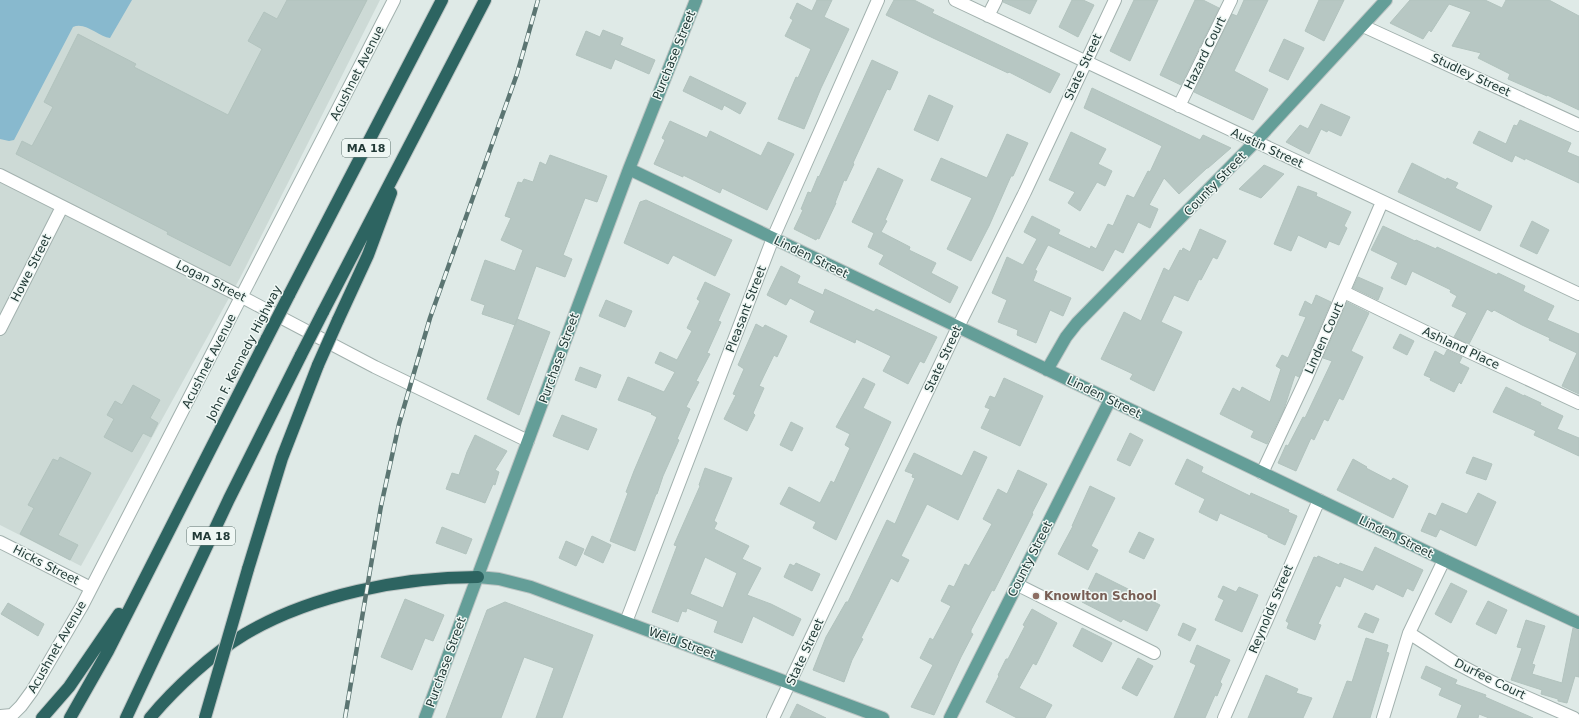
<svg xmlns="http://www.w3.org/2000/svg" width="1579" height="718" viewBox="0 0 1579 718" font-family="'DejaVu Sans',sans-serif">
  <rect width="100%" height="100%" fill="#dfeae7"/>
  <!-- built -->
  <path fill="#cddad6" d="M0 0H380L240 278 81 566 0 525Z"/>
  <!-- water -->
  <path fill="#88b9ce" d="M0 0H132L110 38C99 37 85 21 73 27L14 140 9 141 0 139Z"/>
  <!-- building -->
  <path fill="#b7c7c3" stroke="#b2c3be" fill-rule="evenodd" d="M287 0H367L230 266 167 234 168 232 16 154 22 141 32 146 53 107 44 102 78 34 136 64 134 67 228 115 262 49 248 41 264 12 277 19Z
    M817 0H832L824 17 849 29 821 88 804 129 778 119 796 77 798 78 811 49 785 36 793 20 790 18 797 3 812 11Z
    M894 0H914L934 10 932 13 1060 74 1050 93 1009 72 1008 73 933 38 886 15Z
    M1003 0H1037L1030 14 1003 2Z
    M1072 0H1083L1094 5 1078 37 1059 27Z
    M1134 0H1158L1130 61 1110 51Z
    M1195 0H1203L1219 8 1181 85 1160 75Z
    M1244 0H1268L1234 71 1268 89 1253 120 1194 92 1232 14 1237 16Z
    M1319 0H1344L1324 41 1305 31Z
    M1410 0H1485L1502 8 1506 0H1549L1579 16V110L1547 95V96L1508 79 1510 74 1478 58 1481 53 1452 46 1471 12 1449 4 1431 32 1429 30 1423 39 1390 23Z
    M603 30 623 38 620 45 655 60 649 74 615 59 611 69 576 55 586 31 600 37Z
    M1284 39 1304 48 1288 80 1269 71Z
    M872 60 898 72 890 90 887 89 853 163 854 164 846 181 844 180 835 203H836L819 239 817 238 816 240 794 229 803 210 801 209 808 192 811 193 818 176 819 177Z
    M690 76 746 103 740 114 724 105 722 110 683 91Z
    M1092 88 1200 140 1203 135 1231 148 1208 168H1207L1179 194 1164 178 1149 205 1158 209 1150 228 1138 222 1123 253 1115 249 1103 271 1048 245 1035 270 1037 271 1033 281 1071 298 1063 316 1050 310 1036 343 1017 335 1018 330 998 322 1007 300 992 293 1007 257 1023 265 1037 239 1024 232 1032 216 1060 230 1058 234 1090 249 1091 246 1096 249 1108 224 1113 226 1127 195 1134 198 1148 171 1150 172 1162 146 1084 108Z
    M929 95 953 106 938 141 914 130Z
    M1321 104 1350 117 1341 136 1328 130 1327 132 1321 129 1309 154 1286 142 1300 125 1308 129Z
    M1520 120 1571 143 1567 152 1579 157V183L1525 158V160L1515 155 1512 162 1473 143 1479 131 1506 144 1514 125 1517 126Z
    M670 121 707 138 710 131 761 156 768 142 794 154 767 210 722 188 720 193 683 175V177L654 164 665 140 662 138Z
    M1071 132 1106 149 1098 164 1112 171 1105 186 1097 182 1080 211 1068 203 1075 192 1049 180Z
    M1007 134 1028 143 1013 176H1011L989 226 971 261 947 249 972 198 931 180 941 158 987 178Z
    M550 155 607 176 597 202 585 198 563 255 572 259 565 277 536 266 515 325 482 314 485 305 471 300 485 260 515 271 523 250 501 240 511 218 505 216 518 182 522 183 524 179 533 182 540 162 546 165Z
    M1412 163 1446 180 1447 178 1458 183 1455 188 1492 206 1480 231 1398 192Z
    M1264 165 1284 174 1261 198 1239 189Z
    M878 168 903 180 885 220 887 221 881 232 910 247 909 250 936 263 931 273 958 287 950 303 879 264 884 255 868 247 874 233 852 222Z
    M1298 186 1317 193 1316 196 1351 212 1344 226 1347 228 1339 245 1329 241 1326 248 1298 235 1291 251 1274 244Z
    M646 200 732 240 715 276 673 255 668 264 624 243 640 202Z
    M1532 221 1549 230 1537 254 1520 246Z
    M1383 226 1415 241 1416 240 1436 249 1437 247 1497 275 1498 273 1525 286 1523 291 1554 306 1547 320 1579 334V394L1562 386 1577 353 1549 340 1550 338 1522 325 1494 310 1492 312 1487 309 1469 344 1454 337 1467 313 1452 306 1457 296 1450 292 1451 290 1412 271 1406 285 1391 278 1398 263 1371 250Z
    M1200 229 1226 241 1217 259 1213 257 1201 280 1199 279 1188 301 1174 295 1161 322 1182 332 1154 391 1130 379 1133 374 1101 359 1124 312 1141 321 1164 268 1169 271 1180 250 1182 251 1183 248 1190 252Z
    M781 266 800 276 797 283 823 295 825 289 874 312 876 309 937 337 924 363 920 361 908 384 883 371 891 356 856 339 855 343 810 322 815 311 790 298 786 305 767 295Z
    M1358 277 1383 288 1378 300 1353 288Z
    M705 282 730 294 718 321 721 322 707 353 710 354 696 381 699 382 686 407 690 409 677 439 679 440 663 476 657 494H656L635 551 610 541 628 493 626 492 634 471 657 417 651 414 652 413 618 400 628 377 664 392 675 372 655 363 660 352 677 360 692 331 687 328 700 301 697 299Z
    M1316 295 1331 302 1299 377 1295 375 1284 409 1267 444 1251 437 1254 431 1220 414 1233 388 1240 392 1242 387 1270 402 1281 369 1276 366 1282 355 1288 358 1306 317 1299 315 1305 301 1312 305Z
    M606 300 632 311 625 327 599 316Z
    M1347 302 1369 313 1351 351 1363 357 1343 400 1339 398 1328 421 1324 419 1314 440 1311 438 1296 471 1278 463 1286 445 1288 446 1303 417 1305 418 1332 361 1323 358Z
    M517 319 550 332 519 415 487 399Z
    M756 324 763 328 765 325 787 336 777 357 774 355 759 386 764 388 753 413 755 415 747 431 724 419 736 395 733 394 744 369 738 365Z
    M1400 334 1414 341 1407 355 1393 348Z
    M1447 350 1462 357 1459 363 1469 368 1461 384 1459 382 1454 392 1430 380 1431 378 1424 375 1435 351 1444 356Z
    M580 367 601 375 596 388 575 380Z
    M863 378 875 384 863 408 891 422 836 540 813 528 816 522 780 504 789 487 820 503 831 481 834 483 850 448 845 445 850 434 836 427Z
    M1004 378 1043 396 1020 446 981 428 990 409 985 407 990 396 995 398Z
    M133 385 160 400 150 418 158 423 151 437 143 433 132 452 104 437 114 419 107 415 115 401 122 405Z
    M1506 387 1524 396V395L1541 403 1540 405 1563 416 1557 429 1579 438V456L1534 435 1536 431 1493 412Z
    M562 415 597 429 588 450 553 436Z
    M791 422 803 428 792 451 780 445Z
    M1130 433 1143 440 1130 466 1117 460Z
    M475 435 507 451 495 470 499 472 495 485 493 484 485 503 446 489 452 473 459 475 467 452Z
    M974 451 987 457 958 520 927 504 901 556 909 560 898 582 891 578 861 638 863 639 852 660 844 682 813 670 826 637 846 602H848L887 520 895 524 915 478 912 477 913 474 905 471 914 453 962 476Z
    M60 457 91 473 58 535 78 545 70 560 20 534 34 508 28 505 53 459 58 461Z
    M1473 457 1492 464 1486 480 1466 473Z
    M1187 459 1203 467 1201 472 1250 496 1251 493 1289 510 1288 512 1297 516 1285 545 1268 537V535L1220 513 1217 521 1199 512 1205 499 1175 484Z
    M1353 459 1367 467 1366 468 1391 481 1393 478 1408 486 1393 518 1337 490Z
    M705 468 732 478 714 521 717 523 714 529 749 546 742 559 761 568 747 595 771 604 801 619 793 636 753 616 742 643 714 632 718 621 687 608 686 612 682 611 678 622 652 612 677 546 674 545 700 486 699 485ZM705 557 737 573 723 608 690 594Z
    M1018 470 1047 484 1032 513 1033 514 994 591 992 590 971 630V633L973 634 961 657 934 715 911 707 933 665 920 658 930 638 933 640 951 606 941 601 949 585 954 587 965 564 969 566 992 524 983 519 998 489 1007 494Z
    M1090 486 1115 498 1091 546 1098 550 1088 570 1058 554 1073 526H1072Z
    M1478 493 1496 502 1476 546 1440 529 1436 537 1421 531 1429 513 1436 516 1442 503 1467 514Z
    M442 527 472 539 466 554 436 543Z
    M1139 532 1154 539 1144 559 1129 552Z
    M592 536 611 545 603 563 584 554Z
    M566 541 584 549 576 566 559 558Z
    M1375 547 1423 570 1413 591 1407 588 1403 597 1376 584 1373 590 1344 577 1340 587 1336 585 1318 624 1321 625 1315 640 1287 628 1289 623 1286 621 1314 557 1317 558 1318 556 1339 565 1340 563 1363 572Z
    M796 563 820 574 812 591 784 577 790 564 794 566Z
    M1096 573 1160 605 1147 631 1123 619 1121 622 1082 602Z
    M1451 583 1467 591 1451 623 1435 614Z
    M1223 586 1236 592 1239 587 1258 595 1242 632 1215 620 1224 600 1218 597Z
    M405 599 444 615 433 641 425 638 412 670 381 657Z
    M1488 601 1507 610 1496 634 1476 624Z
    M505 602 593 635 562 718H536L554 668 524 657 501 718H446L487 610Z
    M8 603 44 624 38 636 1 614Z
    M1032 609 1057 623 1036 665 1033 663 1019 688 1052 705 1045 718H1017L986 702 999 676 998 675 1006 659H1008L1025 626 1023 625Z
    M1365 613 1379 619 1373 633 1358 627Z
    M1526 620 1545 626 1532 664 1535 665 1532 674 1562 683 1573 628 1579 630V677L1575 676 1567 703 1558 701V699L1541 694 1542 690 1511 680 1522 648 1517 647Z
    M1183 623 1196 629 1190 641 1178 635Z
    M1082 628 1112 643 1102 662 1073 646Z
    M1366 638 1388 645 1386 652 1389 653 1370 718H1333L1347 681 1352 682Z
    M1197 645 1230 660 1220 682 1222 684 1217 696 1215 695 1205 718H1174L1196 665 1190 662Z
    M1138 658 1153 666 1137 696 1122 688Z
    M1426 666 1457 680 1455 684 1486 695 1485 697 1533 718H1489L1479 714 1478 718H1457L1462 705 1439 695 1442 688 1421 678Z
    M1266 675 1298 689 1296 693 1312 698 1303 718H1248Z
    M797 704 826 718H790Z"/>
  <g fill="none" stroke-linecap="round" stroke-linejoin="round">
    <defs>
      <path id="minor" d="M955 0 1579 294
        M988 16 996 0
        M1363 26 1579 125
        M1179 106 1231 0
        M0 175 242 297 375 367 528 441
        M1344 292 1426 332 1579 403
        M0 329 62 207
        M1262 473 1306 379 1382 202
        M0 542 91 588
        M1018 585 1154 653
        M626 622 773 238 878 0
        M1409 633 1454 662 1492 682 1574 718
        M0 716 12 715 21 706 32 691 82 606 394 0
        M773 718 958 327 1025 192 1115 0
        M1224 718 1319 500
        M1383 718 1409 633 1444 560"/>
      <path id="major" d="M629 169 1444 560 1579 623
        M1047 370 1066 337 1077 323 1255 142 1386 0
        M478 577 499 579 531 587 883 718
        M425 718 629 169 696 0
        M950 718 1110 400"/>
      <path id="highway" d="M289 295 442 0
        M323 312 485 0
        M338 320 368 255 391 193
        M248 569 282 458 318 365
        M42 718 69 687 119 614
        M70 718 108 651 267 338
        M126 718 229 499 301 355
        M150 718C174 689 213 653 245 634 311 595 402 577 478 577"/>
    </defs>
    <!-- minor casing -->
    <use href="#minor" stroke="#a2b1ae" stroke-width="14"/>
    <!-- major casing -->
    <use href="#major" stroke="#bcc4c3" stroke-width="14"/>
    <!-- highway casing -->
    <use href="#highway" stroke="#bcc4c3" stroke-width="14"/>
    <!-- minor -->
    <use href="#minor" stroke="#fff" stroke-width="12"/>
    <!-- major -->
    <use href="#major" stroke="#649e98" stroke-width="12"/>
    <!-- highway -->
    <use href="#highway" stroke="#2d6461" stroke-width="12"/>
    <defs>
      <path id="rail" d="M345 718 381 506 399 424 430 318 517 74 538 0"/>
    </defs>
    <!-- rail casing -->
    <use href="#rail" stroke="#5b7572" stroke-width="4.5"/>
    <!-- rail -->
    <use href="#rail" stroke="#eff7f4" stroke-width="3" stroke-dasharray="9" stroke-linecap="butt"/>
    <defs>
      <path id="highway-bridge" d="M267 338 289 295
        M301 355 323 312
        M318 365 338 320
        M205 718 248 569"/>
    </defs>
    <!-- highway-bridge casing -->
    <use href="#highway-bridge" stroke="#bcc4c3" stroke-width="14" stroke-linecap="butt"/>
    <!-- highway-bridge -->
    <use href="#highway-bridge" stroke="#2d6461" stroke-width="12"/>
  </g>
  <!-- markers -->
  <circle fill="#8d6e63" stroke="#eff7f4" stroke-width="1.5" cx="1036" cy="596" r="4"/>
  <g text-anchor="middle" dominant-baseline="central" stroke-width="3" stroke-linejoin="round" paint-order="stroke">
    <!-- shield labels -->
    <g fill="#eff7f4" stroke="#5f726f" stroke-width="1">
      <rect x="342" y="139" width="48" height="18" rx="3"/>
      <rect x="187" y="527" width="48" height="18" rx="3"/>
    </g>
    <g font-size="11" font-weight="bold" fill="#213936">
      <text x="366" y="148">MA 18</text>
      <text x="211" y="536">MA 18</text>
    </g>
    <!-- street labels -->
    <g font-size="12" fill="#213936" stroke="#eff7f4">
      <text transform="translate(1205 53) rotate(-64)">Hazard Court</text>
      <text transform="translate(674 55) rotate(-68)">Purchase Street</text>
      <text transform="translate(1083 67) rotate(-65)">State Street</text>
      <text transform="translate(357 73) rotate(-63)">Acushnet Avenue</text>
      <text transform="translate(1471 75) rotate(25)">Studley Street</text>
      <text transform="translate(1267 148) rotate(25)">Austin Street</text>
      <text transform="translate(1215 184) rotate(-46)">County Street</text>
      <text transform="translate(811 257) rotate(26)">Linden Street</text>
      <text transform="translate(31 268) rotate(-63)">Howe Street</text>
      <text transform="translate(211 281) rotate(27)">Logan Street</text>
      <text transform="translate(746 309) rotate(-69)">Pleasant Street</text>
      <text transform="translate(1324 338) rotate(-66)">Linden Court</text>
      <text transform="translate(1461 348) rotate(25)">Ashland Place</text>
      <text transform="translate(244 353) rotate(-63)">John F. Kennedy Highway</text>
      <text transform="translate(559 358) rotate(-70)">Purchase Street</text>
      <text transform="translate(943 359) rotate(-65)">State Street</text>
      <text transform="translate(209 361) rotate(-63)">Acushnet Avenue</text>
      <text transform="translate(1104 397) rotate(26)">Linden Street</text>
      <text transform="translate(1396 537) rotate(26)">Linden Street</text>
      <text transform="translate(1030 559) rotate(-63)">County Street</text>
      <text transform="translate(46 565) rotate(27)">Hicks Street</text>
      <text transform="translate(1271 609) rotate(-67)">Reynolds Street</text>
      <text transform="translate(682 643) rotate(20)">Weld Street</text>
      <text transform="translate(57 647) rotate(-60)">Acushnet Avenue</text>
      <text transform="translate(805 652) rotate(-65)">State Street</text>
      <text transform="translate(446 662) rotate(-70)">Purchase Street</text>
      <text transform="translate(1490 679) rotate(26)">Durfee Court</text>
    </g>
    <!-- education labels -->
    <g font-size="12" font-weight="bold" fill="#785e54" stroke="#eff7f4" text-anchor="start">
      <text x="1044" y="596">Knowlton School</text>
    </g>
  </g>
</svg>
